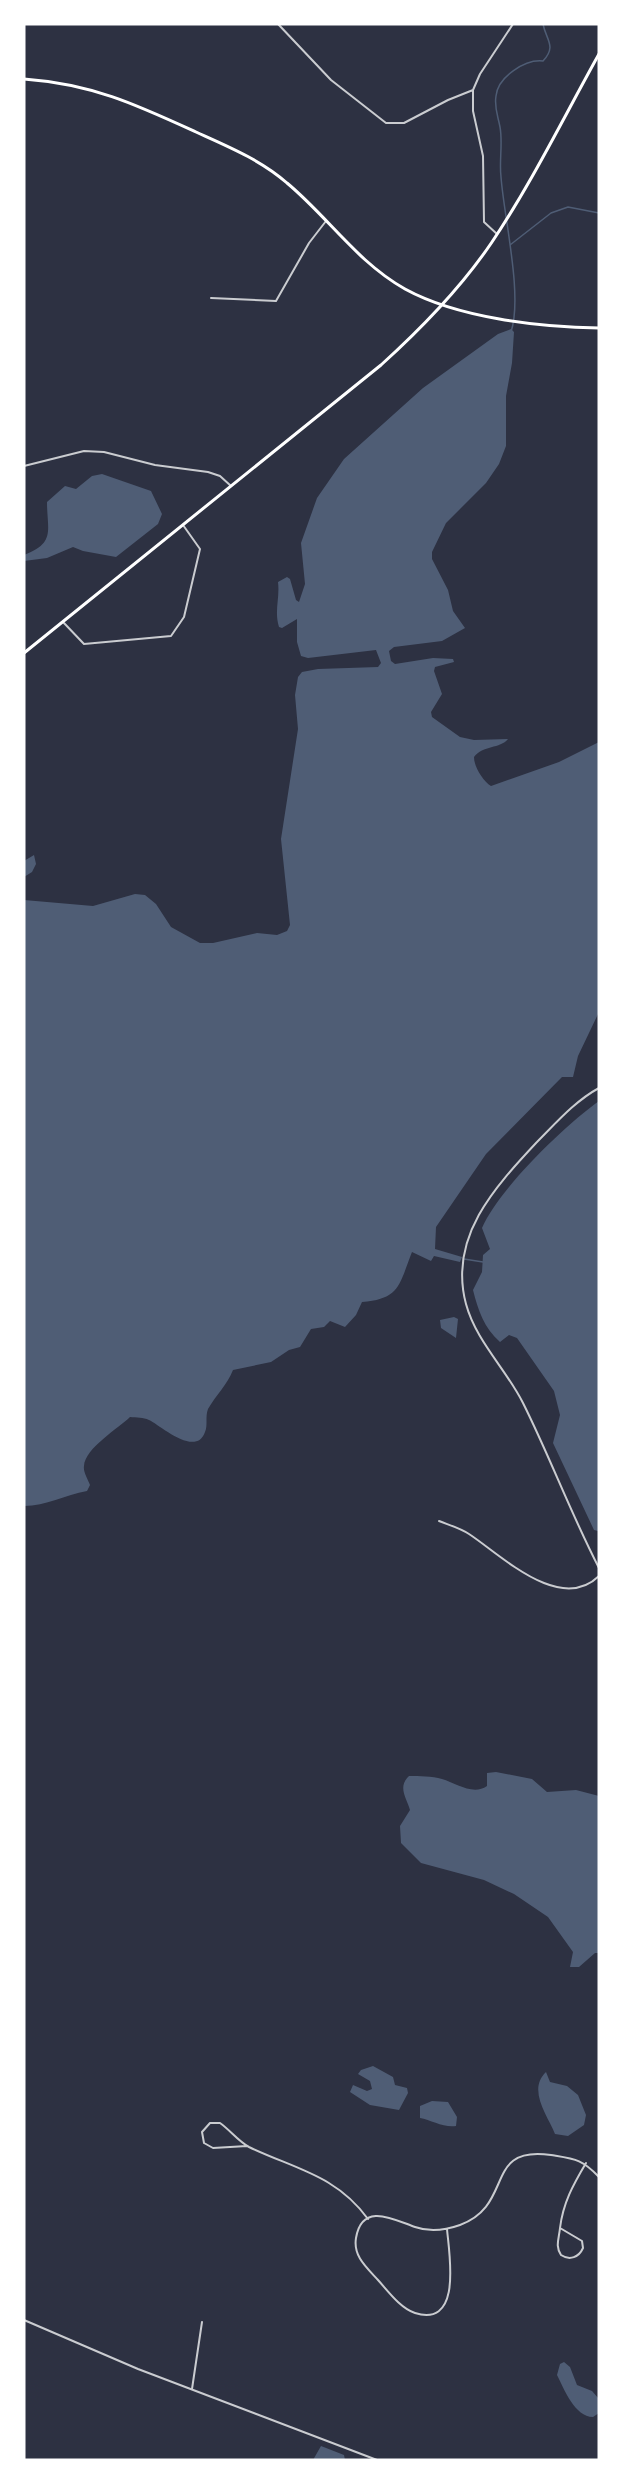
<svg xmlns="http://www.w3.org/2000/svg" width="623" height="2484" viewBox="0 0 623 2484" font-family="'Exo 2',sans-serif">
  <rect width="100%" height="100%" fill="#2d3142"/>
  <!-- water -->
  <path fill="#4f5d75" d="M511 329 514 332 512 363 506 396V446L499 464 486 483 446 523 432 552V559L448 590 453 611 465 628 442 641 394 647 389 651 391 661 395 664 433 658 453 659 454 662 435 667 434 671 442 694 431 712 432 717 460 737 474 740 508 739C500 749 483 745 474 757 474 767 483 781 491 786L559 762 599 742V1012L578 1056 573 1077H562L486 1154 436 1227 435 1249 462 1257 460 1262 434 1256 431 1261 412 1252C399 1285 400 1299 362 1302L356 1315 345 1327 330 1321 324 1327 311 1329 300 1347 289 1350 271 1362 233 1370C227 1385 216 1395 208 1409 205 1417 208 1425 205 1432 196 1458 160 1425 149 1420 143 1417 137 1418 130 1417 119 1428 85 1448 84 1466 83 1472 88 1479 90 1485L87 1491C65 1495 46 1506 24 1506V900L93 906 135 894 145 895 156 904 171 927 200 943H213L257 933 277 935 287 931 290 925 281 839 298 729 295 695 298 677 302 672 318 669 378 667 381 663 376 650 308 658 301 656 297 642V619L282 628 279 627C274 611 280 598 278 582L287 577 290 579 296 600 299 602 305 584 301 543 317 498 344 459 423 388 498 334Z
    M102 474 151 491 162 514 158 524 116 557 83 551 73 547 47 558 24 561V555C56 543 47 530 47 502L65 486 76 489 92 476Z
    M34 855 36 864 32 872 24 877V861Z
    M599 1101V1530L598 1531 594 1530 553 1443 560 1415 554 1391 517 1338 509 1335 500 1342C484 1328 478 1310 473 1290L482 1272 483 1255 490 1249 482 1228C499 1189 564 1126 599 1101Z
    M454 1317 458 1319 456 1338 441 1328 440 1320Z
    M496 1772 532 1779 547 1792 576 1790 599 1796V1953H595L579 1967H570L573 1952 548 1917 514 1894 484 1880 421 1863 401 1843 400 1826 410 1810C407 1799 397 1787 409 1776 419 1776 432 1776 442 1779 456 1783 473 1796 487 1786V1773Z
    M373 2066 393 2077 395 2085 407 2088 408 2093 399 2110 370 2105 350 2092 353 2085 367 2091 372 2089 370 2081 358 2074 361 2070Z
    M546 2072 550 2082 567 2086 578 2095 586 2115 584 2125 568 2136 555 2134C548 2116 527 2090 546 2072Z
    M432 2101 448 2102 457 2117 456 2126C444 2128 431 2120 420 2118V2106Z
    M564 2362 570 2367 577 2385 592 2391 599 2399V2413L593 2417C575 2417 564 2389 557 2375L560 2364Z
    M321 2446 344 2455 345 2460H313Z"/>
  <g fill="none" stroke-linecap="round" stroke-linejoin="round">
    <!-- stream -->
    <path stroke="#4f5d75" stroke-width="1.5" d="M510 245 551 213 568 207 599 213
      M511 332C523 295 504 218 501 177 499 161 503 143 500 127 498 116 494 108 496 96 498 77 525 59 543 61 557 46 546 40 543 24
      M464 1259 483 1262"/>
    <!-- minor -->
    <path stroke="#caccd0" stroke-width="2" d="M278 24 331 80 386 123H404L448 100 473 90
      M497 234 484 222 483 156 473 111V90L480 74 513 24
      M211 298 276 301 309 243 326 221
      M63 622 84 644 171 636 184 617 200 549 183 525
      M439 1521C449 1525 460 1528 469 1534 501 1555 560 1614 599 1576
      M247 2146 213 2148 204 2143 202 2132 210 2123H220C230 2130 238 2141 249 2147 295 2169 336 2175 368 2219
      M560 2228 582 2241 583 2248C579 2257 570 2261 561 2255 555 2246 559 2239 560 2228 563 2203 573 2185 586 2163
      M447 2229C449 2253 463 2328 415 2313 400 2308 388 2291 378 2280 366 2267 353 2256 356 2238 362 2201 395 2220 415 2227 429 2232 446 2230 460 2225 515 2205 483 2145 551 2155 575 2159 582 2159 599 2177
      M24 2320 138 2369 377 2460
      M192 2389 202 2322"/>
    <!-- tertiary -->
    <path stroke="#caccd0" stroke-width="2" d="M24 466 84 451 104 452 155 465 208 472 220 476 231 486
      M599 1088C575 1101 556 1123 537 1142 495 1187 448 1237 466 1304 476 1341 506 1369 523 1403 550 1457 571 1514 599 1568"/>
    <!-- secondary -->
    <path stroke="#fff" stroke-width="3" d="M24 653 381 365C423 327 461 288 492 242 531 184 565 115 599 54"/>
    <!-- primary -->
    <path stroke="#fff" stroke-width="3" d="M24 79C92 84 135 104 196 132 227 146 261 160 287 183 328 217 357 262 405 289 458 318 539 327 599 328"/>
  </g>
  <!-- border -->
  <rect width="623" height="2484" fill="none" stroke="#ffffff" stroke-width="51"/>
</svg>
